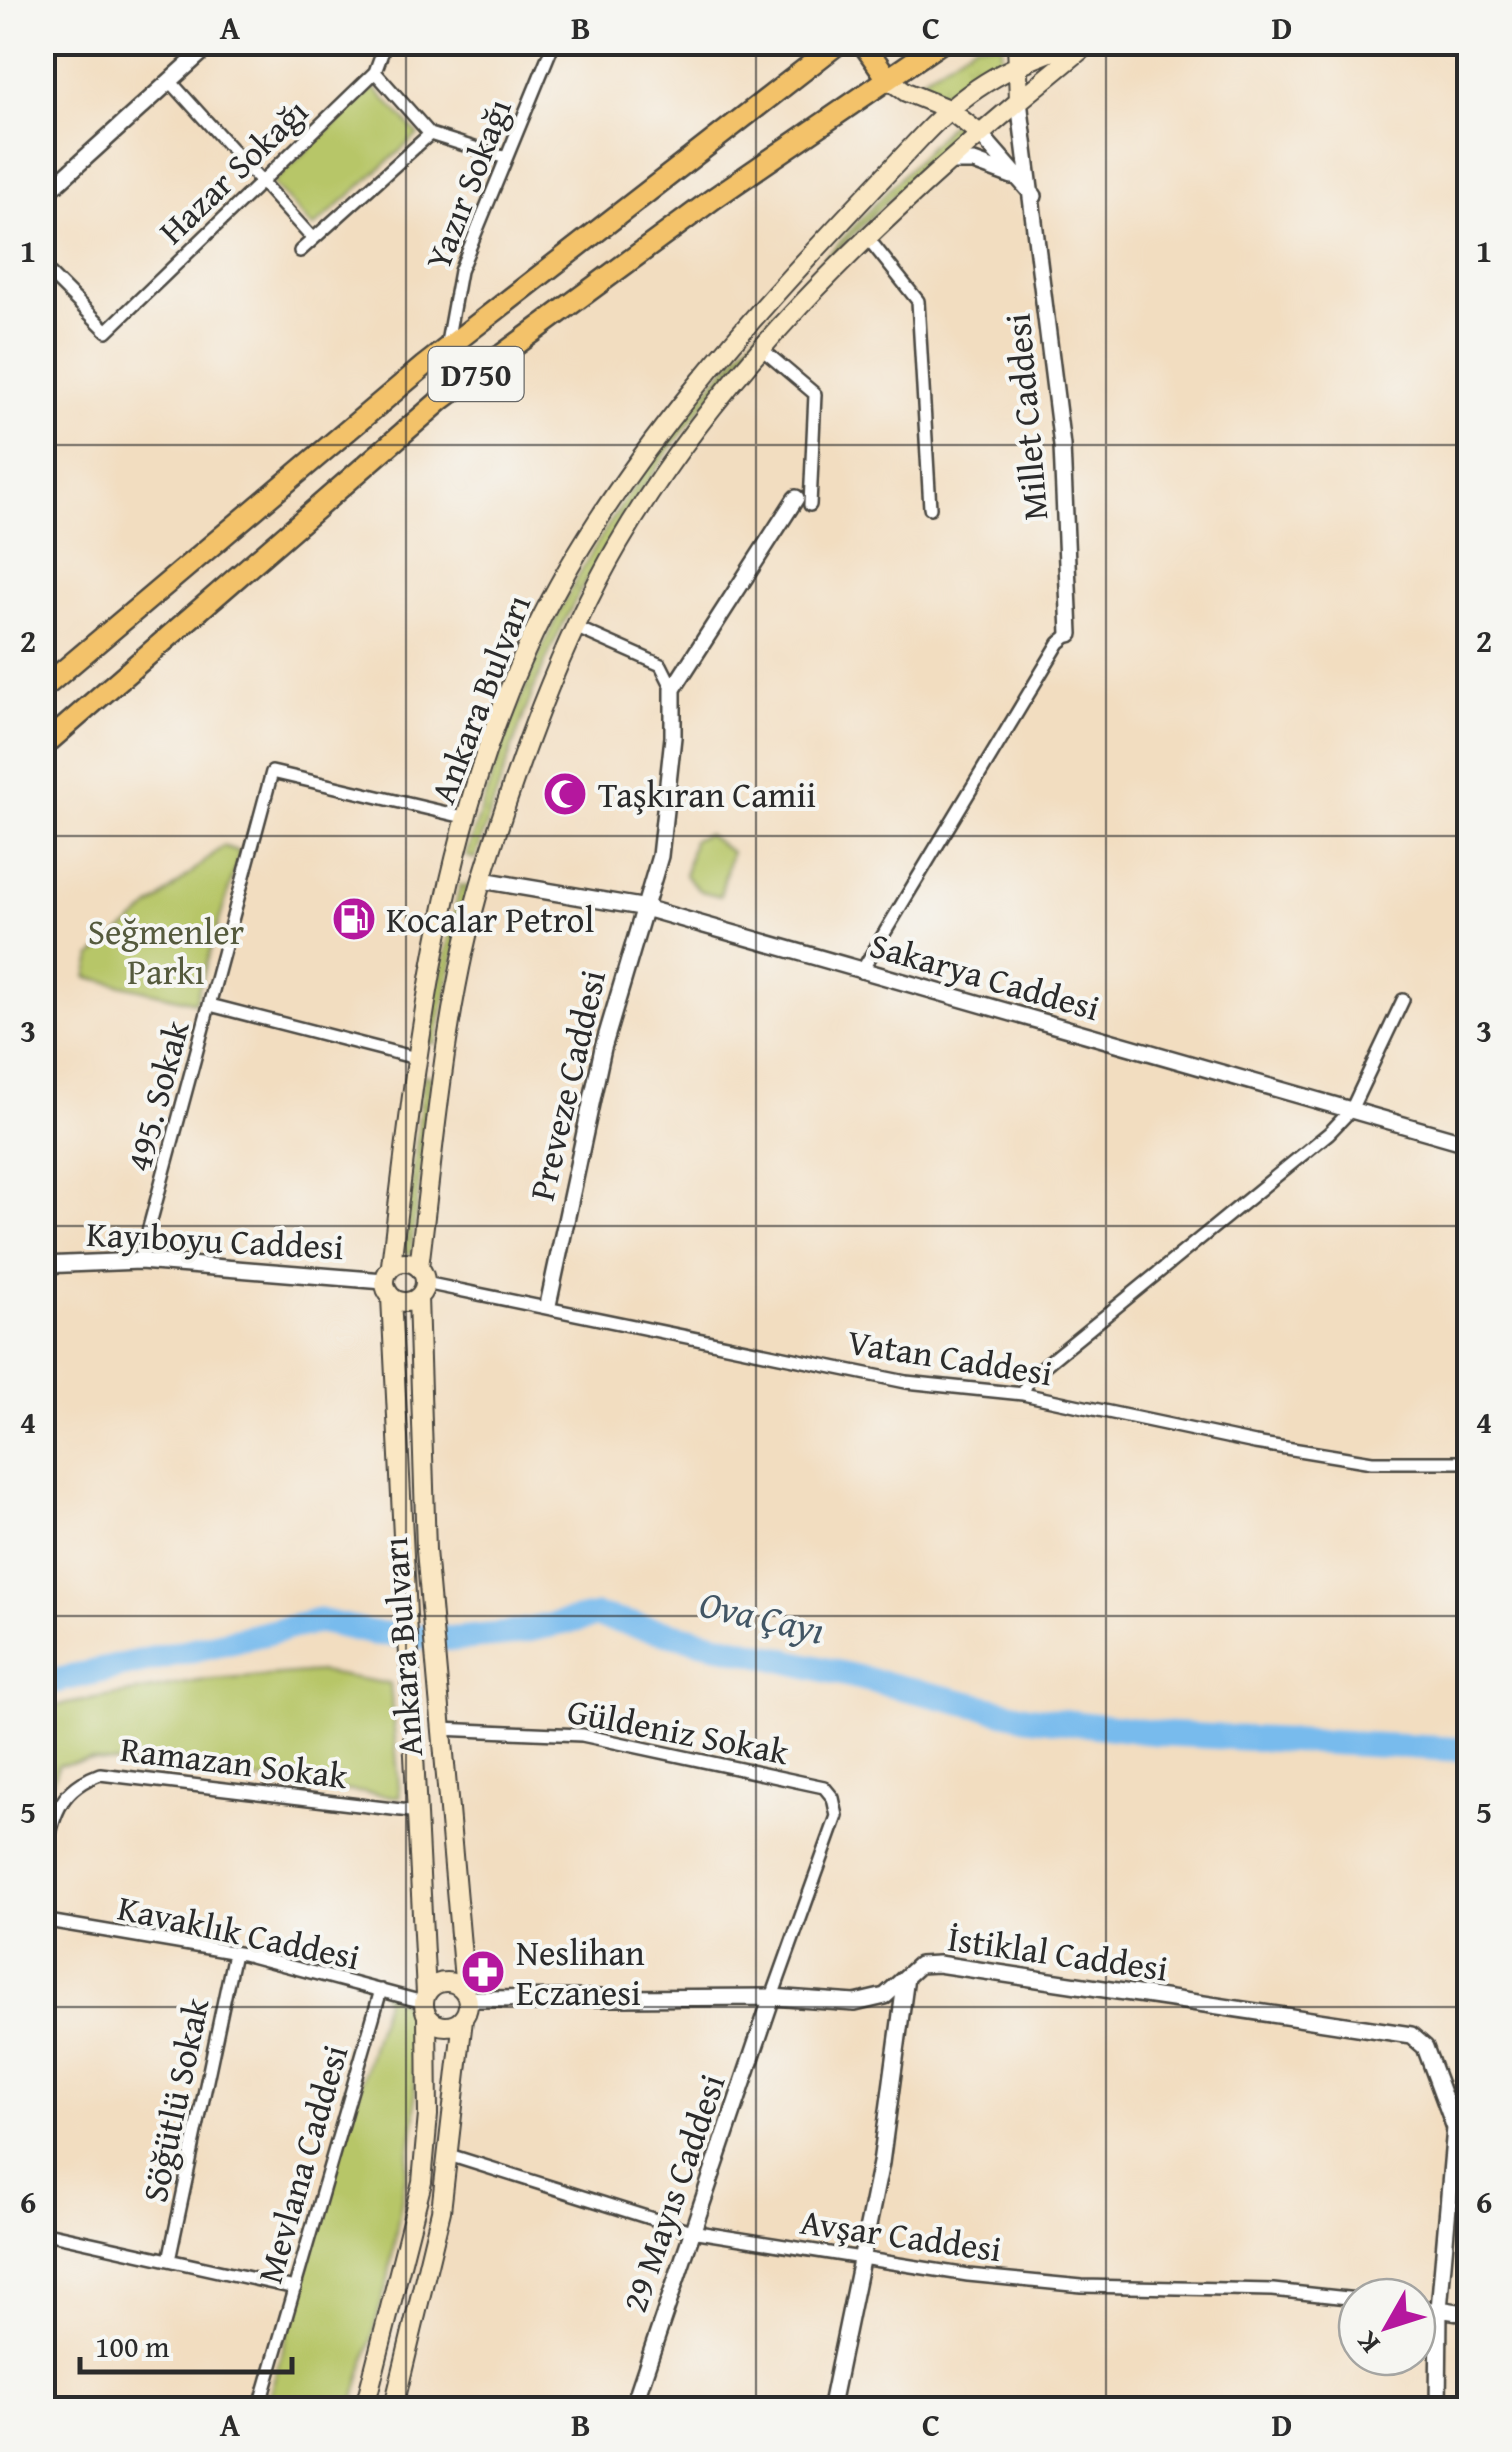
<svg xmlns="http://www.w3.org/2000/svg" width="1512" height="2452" viewBox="0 0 1512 2452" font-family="'Gentium Book Plus',serif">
  <defs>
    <pattern id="grass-tufts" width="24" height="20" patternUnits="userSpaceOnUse" patternTransform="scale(2.5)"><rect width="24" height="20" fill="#b7c668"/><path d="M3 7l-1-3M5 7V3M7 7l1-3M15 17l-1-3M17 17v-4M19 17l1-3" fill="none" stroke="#9eaa5a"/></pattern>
  </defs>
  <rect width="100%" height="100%" fill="#f6f6f2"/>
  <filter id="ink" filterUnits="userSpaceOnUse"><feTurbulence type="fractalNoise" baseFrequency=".01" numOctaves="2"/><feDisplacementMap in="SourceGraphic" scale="20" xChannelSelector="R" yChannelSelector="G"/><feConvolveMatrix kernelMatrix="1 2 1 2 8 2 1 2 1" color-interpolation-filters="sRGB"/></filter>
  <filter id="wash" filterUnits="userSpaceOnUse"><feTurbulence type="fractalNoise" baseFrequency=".0048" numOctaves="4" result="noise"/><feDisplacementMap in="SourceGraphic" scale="40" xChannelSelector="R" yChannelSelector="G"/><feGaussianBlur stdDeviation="2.25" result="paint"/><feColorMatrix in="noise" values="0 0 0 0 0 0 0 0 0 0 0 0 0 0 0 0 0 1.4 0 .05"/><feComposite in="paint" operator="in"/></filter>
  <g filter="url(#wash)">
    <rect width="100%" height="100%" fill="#f2ddc0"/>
    <!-- grass -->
    <path fill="url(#grass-tufts)" stroke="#71784a" stroke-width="2.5" d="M976 43H1002L1001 59 950 99 918 81Z
      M953 121 963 131C810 265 654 442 563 624 525 699 502 780 475 859L466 856C493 772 521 689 561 609 654 422 813 274 953 121Z
      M460 885 468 886 436 1044 427 1042Z
      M424 1075 431 1077 411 1254 404 1253Z"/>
    <!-- park -->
    <path fill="#b7c668" stroke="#71784a" stroke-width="2.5" d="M374 87 418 135 313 228 272 183Z
      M707 834 731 852 720 896 700 891 685 875 693 840Z
      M223 846 240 852 195 1002 87 977 92 957Z
      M320 1672 390 1684 400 1797 90 1760 58 1765 43 1809V1708L199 1681Z
      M381 1990 410 2008 416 2115 388 2280 352 2409 265 2410 385 2000Z"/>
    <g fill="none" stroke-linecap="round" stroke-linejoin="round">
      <!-- river -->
      <path stroke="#78bbed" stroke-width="25" d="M42 1684 319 1621 373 1633 456 1639 508 1634 596 1616 1027 1717 1165 1734 1470 1750"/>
    </g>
  </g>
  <g filter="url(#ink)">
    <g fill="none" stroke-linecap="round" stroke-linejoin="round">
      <defs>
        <path id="minor" d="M375 72 430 134 506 158
          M171 82 313 239
          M867 237 918 301 930 508
          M300 251 430 134
          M42 266 107 331 375 72 386 42
          M446 348 460 271 554 42
          M763 350 815 394 810 505
          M575 627 661 665 673 689
          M861 972 1059 643 1070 634
          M210 1005 416 1058
          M140 1261 272 772 468 818
          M425 1283 906 1382 1023 1394 1255 1443 1372 1462H1470
          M1023 1394 1028 1380 1044 1366 1329 1133 1351 1110 1403 1000
          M440 1729 582 1735 824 1787 833 1798 837 1816 772 1997
          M42 1866C54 1823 53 1791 100 1774L418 1812
          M42 1920 243 1954 423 2002
          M449 2155 691 2231 968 2275 1082 2286 1273 2290 1357 2299
          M42 2232 295 2288
          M42 2255 48 2233
          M169 2260 234 1953
          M1417 2306 1439 2309
          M259 2410 381 1990"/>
        <path id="tertiary" d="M1019 101 1062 446 1070 634
          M980 134 1034 196
          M948 162H974L1012 176
          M42 197 213 42
          M482 880 641 907 1470 1144
          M42 1265 140 1261 384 1281
          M548 1305 603 1048 660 856 673 737V689L796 498
          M468 1999 772 1997 855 2003 885 1996 919 1965 938 1964 1411 2035 1425 2047 1455 2128 1470 2129
          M1439 2309 1470 2314
          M632 2410 772 1997
          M830 2410 881 2163 906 1977
          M1438 2410 1439 2309 1455 2128"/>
        <path id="secondary" d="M888 79 906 92 948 109 980 134
          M1019 101 1088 44
          M385 1282a20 20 0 1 1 40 0a20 20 0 1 1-40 0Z
          M391 1265C417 1051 439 831 534 633 623 447 784 283 924 134 973 83 1013 64 1079 42
          M419 1267C435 1138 445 1003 482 879 517 765 559 646 619 543 720 371 868 229 1019 101L1017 42
          M391 1297 426 1994
          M418 1297 426 1550 465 1991
          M424 2004a22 22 0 1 1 44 0a22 22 0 1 1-44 0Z
          M364 2410 422 2182 428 2115 427 2015
          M393 2410 441 2211 463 2019"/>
        <path id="trunk" d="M862 42 888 79
          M42 689 424 366 840 42
          M42 747 441 400 713 199 942 42"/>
      </defs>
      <!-- minor casing -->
      <use href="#minor" stroke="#494641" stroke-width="16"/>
      <!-- tertiary casing -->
      <use href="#tertiary" stroke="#494641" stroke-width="20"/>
      <!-- secondary casing -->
      <use href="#secondary" stroke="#494641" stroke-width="22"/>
      <!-- trunk casing -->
      <use href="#trunk" stroke="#494641" stroke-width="25"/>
      <!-- minor -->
      <use href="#minor" stroke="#fff" stroke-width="11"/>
      <!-- tertiary -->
      <use href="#tertiary" stroke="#fff" stroke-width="15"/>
      <!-- secondary -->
      <use href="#secondary" stroke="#fae7c3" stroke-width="18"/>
      <!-- trunk -->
      <use href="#trunk" stroke="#f3c26a" stroke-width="20"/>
    </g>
  </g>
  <!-- grid -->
  <path fill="none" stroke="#2b2b2b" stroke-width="2.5" stroke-opacity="0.55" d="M406 42V2410M756 42V2410M1106 42V2410M42 445H1470M42 836H1470M42 1226H1470M42 1616H1470M42 2007H1470"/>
  <!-- icons -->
  <defs>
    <symbol id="mosque-disc" viewBox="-11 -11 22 22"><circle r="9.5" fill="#b5179e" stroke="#f6f6f2"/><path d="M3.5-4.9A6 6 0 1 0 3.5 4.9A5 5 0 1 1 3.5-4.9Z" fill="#fff"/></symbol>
    <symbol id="fuel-disc" viewBox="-11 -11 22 22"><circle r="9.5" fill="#b5179e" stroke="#f6f6f2"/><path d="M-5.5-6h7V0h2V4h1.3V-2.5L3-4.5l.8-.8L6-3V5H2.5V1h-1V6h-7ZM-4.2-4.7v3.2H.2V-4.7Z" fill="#fff"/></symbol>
    <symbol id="pharmacy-disc" viewBox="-11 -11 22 22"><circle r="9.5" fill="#b5179e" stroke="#f6f6f2"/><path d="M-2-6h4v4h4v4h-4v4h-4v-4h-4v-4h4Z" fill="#fff"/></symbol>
  </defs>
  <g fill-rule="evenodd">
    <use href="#mosque-disc" x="540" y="769" width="50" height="50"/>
    <use href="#fuel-disc" x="329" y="894" width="50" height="50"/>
    <use href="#pharmacy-disc" x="458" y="1947" width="50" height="50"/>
  </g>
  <g text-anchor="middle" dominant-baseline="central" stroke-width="8" stroke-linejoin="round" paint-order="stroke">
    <!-- shield labels -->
    <rect fill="#f6f6f2" stroke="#686867" stroke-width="2.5" x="428.5" y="347" width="95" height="54" rx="8"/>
    <g font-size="32" font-weight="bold" fill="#2b2b2b">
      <text x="476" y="374">D750</text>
    </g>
    <!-- street labels -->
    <g font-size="35" fill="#2b2b2b" stroke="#f6f6f2">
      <text transform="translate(233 171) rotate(-44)">Hazar Sokağı</text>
      <text transform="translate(468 184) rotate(-69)">Yazır Sokağı</text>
      <text transform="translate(1026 417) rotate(-95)">Millet Caddesi</text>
      <text transform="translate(480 699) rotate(-69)">Ankara Bulvarı</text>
      <text transform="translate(985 976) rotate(16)">Sakarya Caddesi</text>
      <text transform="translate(567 1085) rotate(-77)">Preveze Caddesi</text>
      <text transform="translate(157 1096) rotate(-75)">495. Sokak</text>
      <text transform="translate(215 1240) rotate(3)">Kayıboyu Caddesi</text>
      <text transform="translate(950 1357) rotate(9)">Vatan Caddesi</text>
      <text transform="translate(402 1647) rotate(-94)">Ankara Bulvarı</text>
      <text transform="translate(678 1731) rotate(11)">Güldeniz Sokak</text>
      <text transform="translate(234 1762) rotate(7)">Ramazan Sokak</text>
      <text transform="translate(239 1932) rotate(12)">Kavaklık Caddesi</text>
      <text transform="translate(1058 1953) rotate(8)">İstiklal Caddesi</text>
      <text transform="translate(175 2100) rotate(-78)">Söğütlü Sokak</text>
      <text transform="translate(302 2164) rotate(-74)">Mevlana Caddesi</text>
      <text transform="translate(673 2193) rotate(-71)">29 Mayıs Caddesi</text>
      <text transform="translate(901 2235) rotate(8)">Avşar Caddesi</text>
    </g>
    <!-- poi labels -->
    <g font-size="35" fill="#2b2b2b" stroke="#f6f6f2" text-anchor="start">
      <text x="598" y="794">Taşkıran Camii</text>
      <text x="386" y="919">Kocalar Petrol</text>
      <text x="516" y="1952">Neslihan<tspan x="516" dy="40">Eczanesi</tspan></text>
    </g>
    <!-- park labels -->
    <g font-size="35" fill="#555a3d" stroke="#f6f6f2">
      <text x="166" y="931">Seğmenler<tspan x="166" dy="40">Parkı</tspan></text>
    </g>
    <!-- water labels -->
    <g font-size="38" font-style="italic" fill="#425665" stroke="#f6f6f2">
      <text transform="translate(762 1616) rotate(13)">Ova Çayı</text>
    </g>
  </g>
  <!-- margin -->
  <rect width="1512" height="2452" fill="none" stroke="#f6f6f2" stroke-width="110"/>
  <!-- north arrow -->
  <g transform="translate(1387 2327) rotate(231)"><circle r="48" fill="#f6f6f2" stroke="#a5a5a2" stroke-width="2.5"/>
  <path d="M0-8L18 38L0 25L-18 38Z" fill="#b5179e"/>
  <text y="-15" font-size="28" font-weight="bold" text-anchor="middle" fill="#2b2b2b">K</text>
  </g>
  <!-- scale -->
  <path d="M80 2357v15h212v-15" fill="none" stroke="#2b2b2b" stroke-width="5"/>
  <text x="95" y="2357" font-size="30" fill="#2b2b2b" stroke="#f6f6f2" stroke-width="8" paint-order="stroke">100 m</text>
  <rect x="55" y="55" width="1402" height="2342" fill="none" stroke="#2b2b2b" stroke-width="4"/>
  <g font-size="32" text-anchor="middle" font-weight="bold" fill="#2b2b2b">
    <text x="230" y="39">A</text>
    <text x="581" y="39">B</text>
    <text x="931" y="39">C</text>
    <text x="1282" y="39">D</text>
    <text x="28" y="262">1</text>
    <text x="1484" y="262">1</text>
    <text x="28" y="652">2</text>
    <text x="1484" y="652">2</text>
    <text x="28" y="1042">3</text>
    <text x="1484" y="1042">3</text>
    <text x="28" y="1433">4</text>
    <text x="1484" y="1433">4</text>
    <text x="28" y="1823">5</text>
    <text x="1484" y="1823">5</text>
    <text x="28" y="2213">6</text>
    <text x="1484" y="2213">6</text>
    <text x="230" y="2436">A</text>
    <text x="581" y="2436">B</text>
    <text x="931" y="2436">C</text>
    <text x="1282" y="2436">D</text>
  </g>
</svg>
